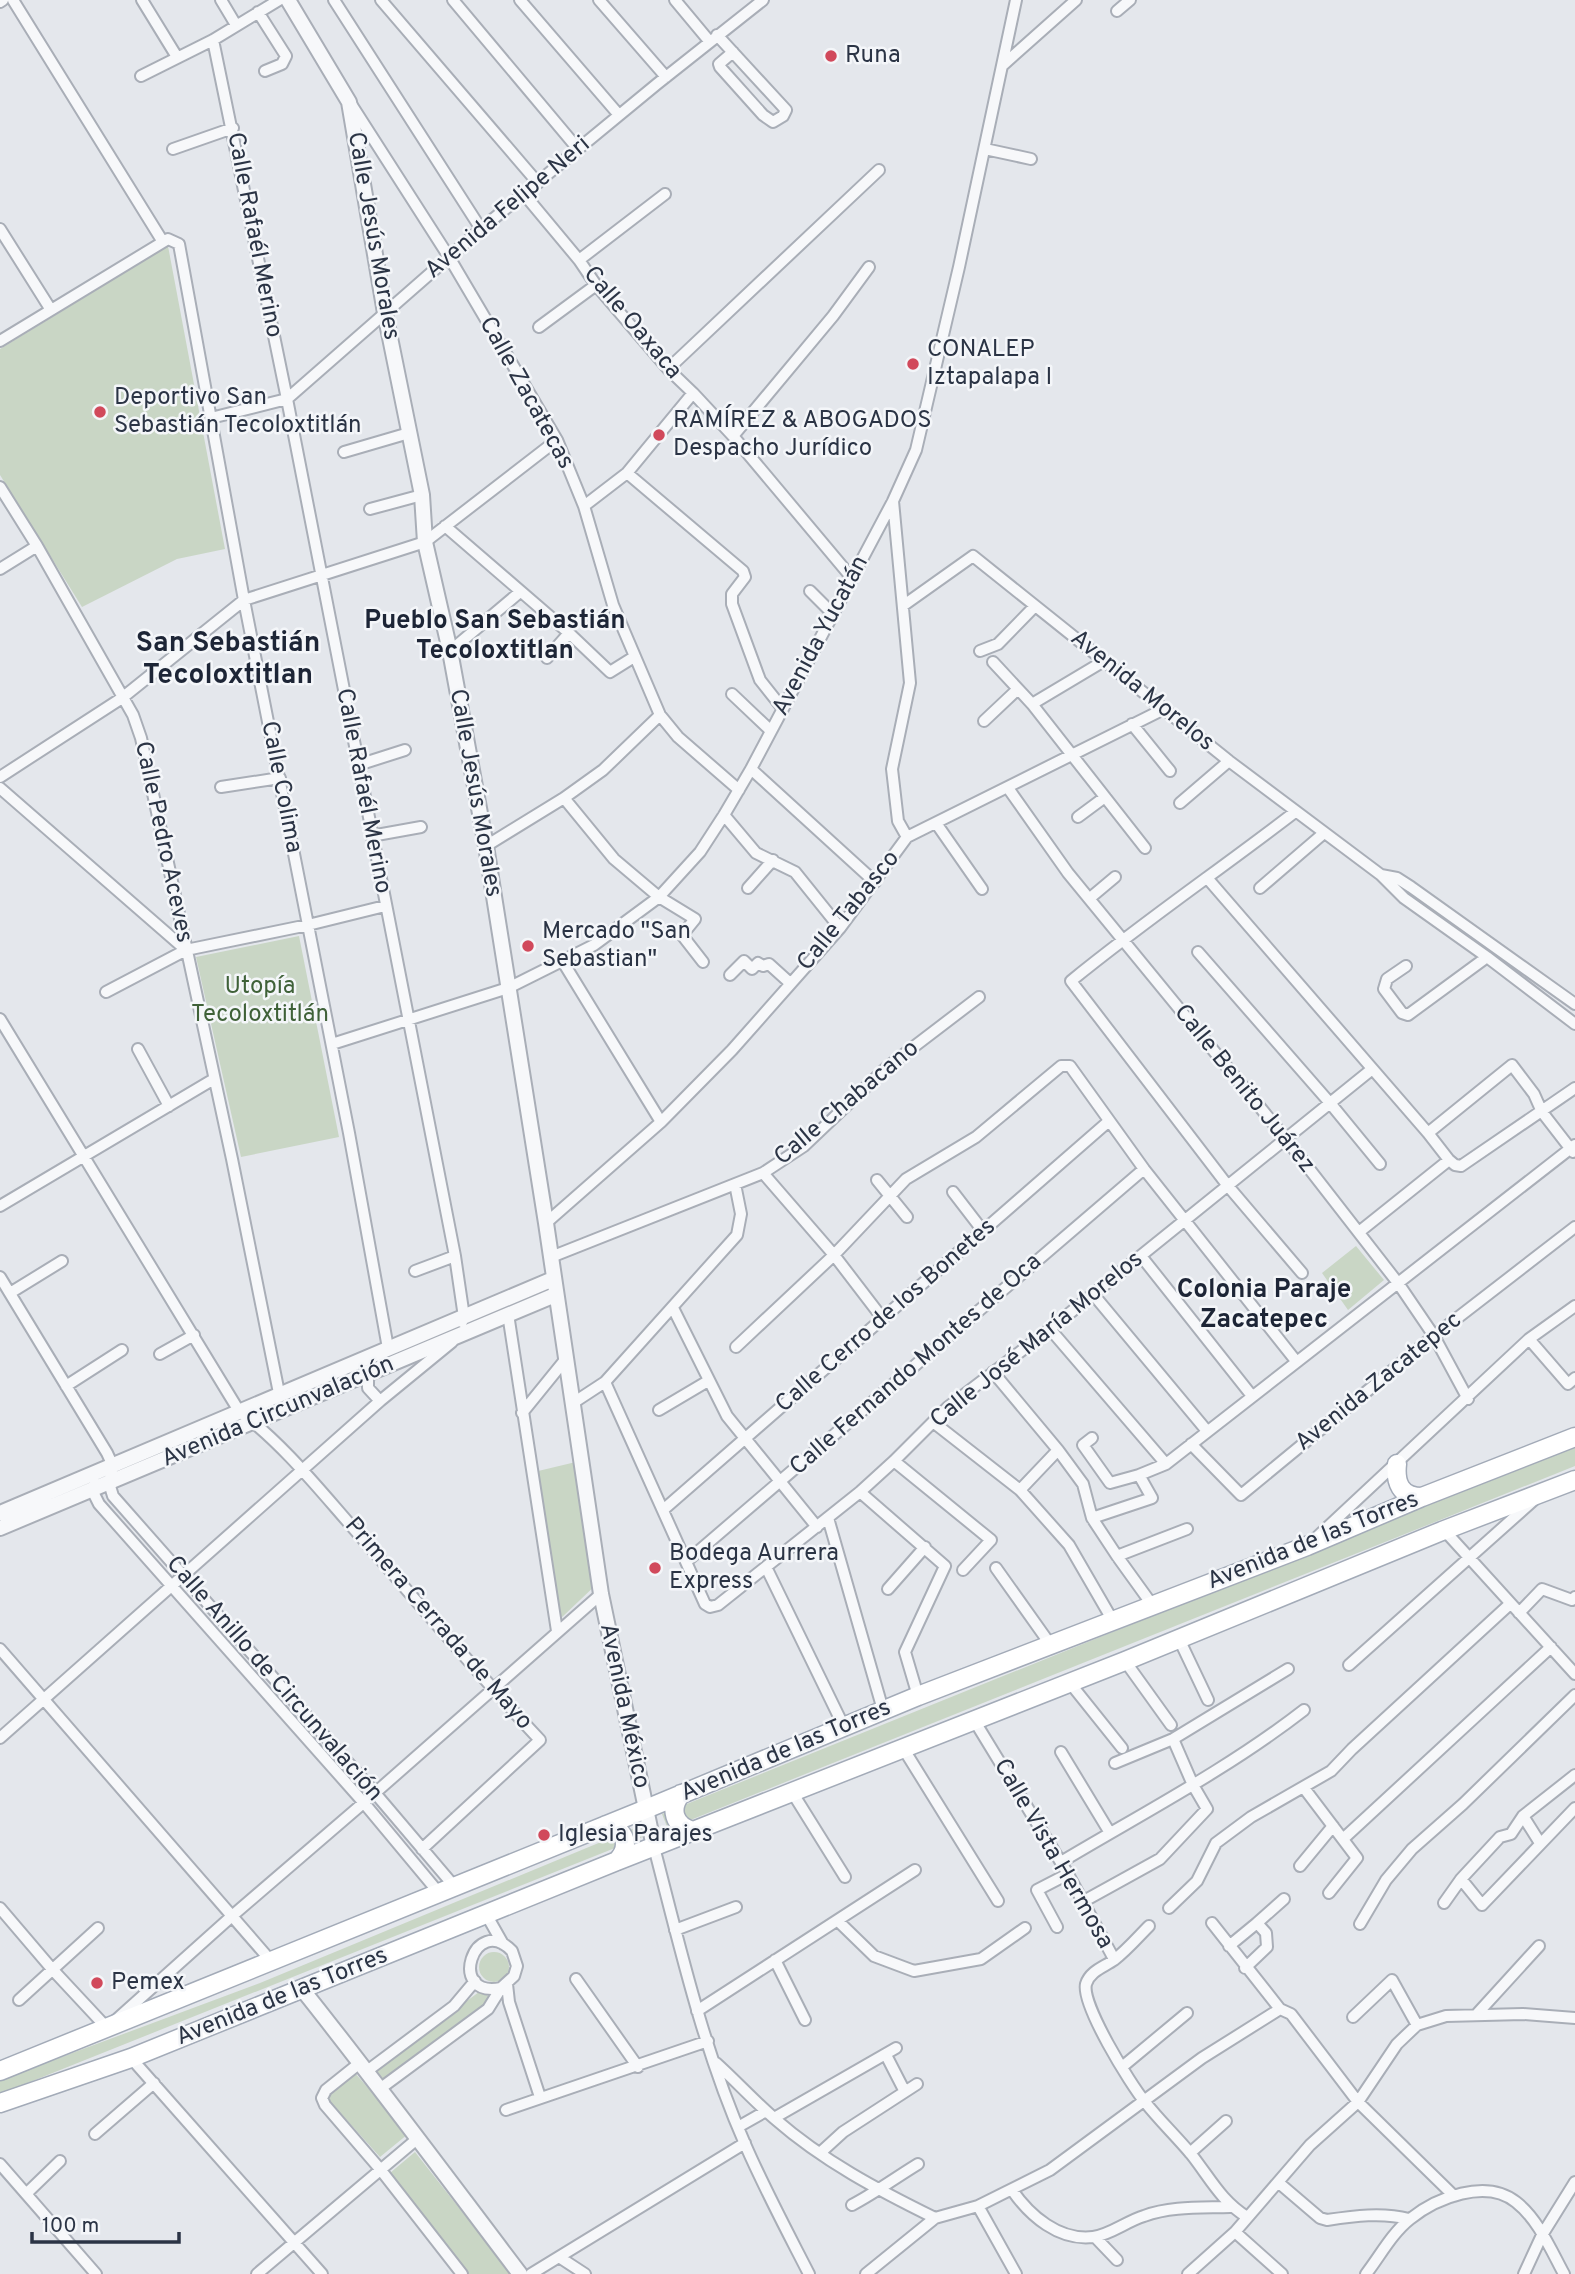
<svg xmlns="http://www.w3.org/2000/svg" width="1575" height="2274" viewBox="0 0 1575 2274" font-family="Overpass,sans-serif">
  <rect width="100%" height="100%" fill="#e4e7ec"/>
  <!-- green -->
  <path fill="#c9d6c5" d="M168 246 225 549 177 559 82 607 0 475V349Z
    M299 936 339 1137 241 1157 196 957Z
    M1356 1246 1384 1280 1348 1310 1322 1273Z
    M1575 1445V1466L668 1829 662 1814Z
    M580 1461 600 1581 559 1620 534 1472Z
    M642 1825 645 1836 0 2094V2080L260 1983Z
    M479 1967a15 15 0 1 1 30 0a15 15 0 1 1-30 0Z
    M479 1992 494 1998 384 2080 375 2069Z
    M355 2073 408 2134 380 2157 326 2097Z
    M415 2152 511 2274H466L390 2173Z"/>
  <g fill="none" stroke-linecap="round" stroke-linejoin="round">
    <defs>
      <path id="minor" d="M13 0 163 242
        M142 0 177 57
        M221 0 236 25
        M334 0 481 229
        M381 0 538 183
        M453 0 578 149
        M520 0 619 115
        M599 0 666 77
        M675 0 710 42
        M0 2 3 0
        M1117 11 1130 0
        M258 12 286 56 282 64 265 71
        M717 35 786 110 783 116 773 122 763 115 720 67 719 64 733 52
        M213 40 287 399 455 1256 464 1317 462 1322
        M1003 65 1076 0
        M141 76 213 40 279 0
        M351 104 449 257 557 440 584 506 613 605 660 715 678 737 739 790
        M173 149 233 128
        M985 149 1031 159
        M524 194 579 260 596 285 668 369 693 393 733 436 852 578
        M0 229 51 310
        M579 260 665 194
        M539 327 596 285
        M0 341 168 239 179 244 244 600 349 1133 388 1348
        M668 369 879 170
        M211 418 287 399 481 229 657 84 763 0
        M733 436 833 316 869 267
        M344 452 409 433
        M627 473 743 571 745 577 732 594V604L760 680 783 709
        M0 487 37 546 133 715 141 738 232 1159 279 1393
        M893 501 910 683 892 769 898 821 907 837
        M584 506 627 473 693 393
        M370 509 422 495
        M445 526 569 633 610 672 634 657
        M0 569 37 546
        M810 591 833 614
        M904 605 973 556 1229 761 1381 875 1404 898 1487 957 1575 1024
        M450 651 520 592
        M980 651 998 644 1035 606
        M547 658 569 633
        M993 662 1032 704 1145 848
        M732 694 771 731
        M1032 704 1104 661
        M984 721 1018 689
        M1132 724 1170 771
        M358 765 405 750
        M751 769 875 882
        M0 777 122 698 244 600 425 542 557 440
        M221 787 280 778
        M0 788 186 950
        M1008 788 1068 873 1286 1139 1398 1283 1434 1336 1468 1399
        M564 798 614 859 659 897 695 919 682 935 703 962
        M1180 803 1229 761
        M1295 812C1221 869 1143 922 1071 981L1228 1186 1302 1273
        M724 815 756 853 795 872 840 928
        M1078 817 1105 797
        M936 823 982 889
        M371 836 421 827
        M486 846 564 798 603 770 660 715
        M1381 875 1397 878 1411 887 1575 1004
        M1208 879 1428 1133 1449 1160
        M748 888 773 860
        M1260 888 1324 833
        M1090 898 1115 877
        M1198 952 1330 1103 1380 1164
        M563 962 661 1122
        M1406 966 1387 979 1384 989 1402 1013 1408 1015 1487 957
        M730 975 744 961 752 969 758 963 763 966 769 964 790 983
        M106 992 186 950 308 925 385 906
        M0 1019 239 1411C283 1444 318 1488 354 1529 416 1600 476 1672 540 1740L422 1849
        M332 1044 508 988 594 945 659 897 700 852 724 815 751 769 893 501 916 450 959 267 1016 0
        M138 1049 169 1106
        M1428 1133 1512 1065 1534 1094 1542 1112 1573 1152
        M763 1173 834 1255 883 1319
        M877 1180 907 1217
        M953 1192 983 1231
        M0 1206 214 1079
        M546 1223 661 1122 732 1050 840 928 907 837 1164 709
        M1359 1232 1449 1160 1455 1165 1461 1166 1575 1088
        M1141 1256 1252 1396
        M551 1257 763 1173 804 1146 886 1068 979 997
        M415 1271 455 1256
        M0 1277 107 1453 113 1466 109 1483 113 1496 375 1793 454 1886
        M10 1293 62 1261
        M1093 1294 1207 1431
        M673 1308 727 1416 817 1527
        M508 1314 557 1631
        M1050 1329 1166 1464
        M1529 1339 1568 1384 1575 1378
        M736 1347 834 1255 906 1179 976 1137 1061 1066H1070L1144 1169 1296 1361
        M160 1354 194 1335
        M368 1370V1388L380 1401
        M993 1372 1058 1450 1083 1484 1092 1518 1117 1556 1153 1606
        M605 1382 705 1604 710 1607 718 1605 860 1492 894 1461 948 1407 1050 1329 1371 1070
        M66 1386 122 1350
        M573 1403 605 1382 737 1235 741 1214 735 1184
        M659 1410 708 1381
        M522 1413 565 1360
        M933 1422 1020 1490 1069 1545 1113 1621
        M1092 1438 1083 1445 1110 1483 1139 1475 1166 1464 1575 1145
        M1191 1444 1241 1495 1434 1336 1575 1227
        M894 1461 991 1540 963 1570
        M95 1483 94 1494 99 1504 364 1803 439 1893
        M1020 1490 1058 1450
        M860 1492 945 1566 905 1652 918 1696
        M663 1510 1109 1121
        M828 1518 883 1710
        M1092 1518 1152 1498 1139 1475
        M1444 1530 1575 1674
        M1317 1537 1529 1339 1575 1306
        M1117 1556 1187 1529
        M687 1561 1144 1169
        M766 1567 844 1727
        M996 1568 1050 1644
        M888 1589 925 1547
        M1519 1613 1542 1589 1572 1600 1575 1597
        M1179 1639 1208 1700
        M0 1649 271 1961
        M1125 1661 1171 1725
        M1349 1665 1535 1499
        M1070 1683 1122 1748
        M974 1720 1068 1874 1114 1959
        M0 1738 380 1401 452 1342
        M903 1748 998 1901
        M1061 1752 1110 1833
        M1115 1763 1173 1739 1288 1669
        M1304 1788 1357 1858 1329 1893
        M792 1792 845 1877
        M1523 1816 1540 1843
        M1343 1839 1551 1647
        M654 1847C680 1947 703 2049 745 2144 764 2188 787 2231 809 2274
        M1061 1862C1143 1813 1228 1769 1304 1710
        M1300 1866 1333 1826
        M1461 1879 1482 1905 1575 1808
        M1084 1901 1160 1859 1207 1809 1193 1785 1173 1739
        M1444 1903 1461 1879 1500 1837 1511 1834 1523 1816 1575 1775
        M0 1908 52 1969 107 2028 232 1916 375 1793 601 1594
        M1169 1908 1197 1881 1216 1843 1251 1817 1331 1771 1352 1749 1510 1604
        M486 1914 503 1944
        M838 1921 874 1956 914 1971 981 1959 1025 1928
        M1212 1923 1280 2009 1291 2014 1358 2102 1454 2196
        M1360 1924 1386 1880 1412 1849 1463 1804 1575 1695
        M1149 1926C1138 1937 1127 1950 1114 1960 1104 1967 1090 1971 1086 1984 1081 2004 1130 2084 1145 2102 1159 2120 1176 2136 1191 2154 1210 2178 1221 2201 1247 2217
        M1057 1927 1037 1890 1068 1874
        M675 1930 736 1907
        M1229 1946 1257 1923
        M775 1960 805 2020
        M1245 1968 1267 1947 1266 1933 1257 1923 1284 1899
        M576 1979 638 2067
        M507 1984 509 2002 540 2097
        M19 2000 98 1928
        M697 2011 915 1870
        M1476 2015 1539 1946
        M1353 2017 1392 1980 1417 2025
        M886 2055 904 2090
        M131 2058 322 2274
        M361 2062 326 2090 322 2098 325 2105 380 2169 462 2274
        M716 2063C736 2081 754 2101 775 2119 823 2161 878 2190 935 2218
        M1122 2067 1187 2013
        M367 2071 454 2006 475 1981
        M381 2088 488 2009 501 1988 514 1976 517 1966 512 1951C474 1912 446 1999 501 1988
        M506 2110 708 2041
        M774 2118 896 2048
        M738 2127 766 2111
        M95 2134 154 2083
        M820 2153 843 2132 917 2084
        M1190 2153 1226 2121
        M0 2164 96 2274
        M1279 2183 1320 2218 1327 2220C1354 2216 1382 2212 1409 2219
        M1012 2190C1030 2216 1059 2241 1093 2237 1110 2235 1127 2221 1144 2216 1171 2206 1202 2208 1230 2207
        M27 2193 60 2161
        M852 2205C875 2193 895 2178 918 2164
        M978 2206 1016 2274
        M1235 2232 1282 2274
        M1095 2237 1117 2260
        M559 2257 585 2274
        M257 2274 417 2139
        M531 2274 745 2143
        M866 2274 935 2218 978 2206 1050 2170 1202 2058 1280 2009
        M1188 2274 1235 2232 1310 2145 1358 2102 1397 2044 1417 2025 1446 2016 1523 2014 1575 2018
        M1366 2274C1380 2256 1392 2233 1410 2219 1436 2198 1486 2178 1516 2202 1538 2219 1551 2250 1564 2274
        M1524 2274 1542 2235 1575 2182"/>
      <path id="tertiary" d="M288 0 349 102 385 313 422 495 425 542 450 651 486 846 546 1223 601 1594 654 1847
        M0 1513 553 1279
        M0 1528 555 1295
        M302 1989C377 2083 448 2179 520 2274"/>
      <path id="primary" d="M1397 1464C1395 1482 1400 1497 1422 1497
        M681 1794C669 1809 674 1826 693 1831
        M606 1825C626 1829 631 1847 617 1861
        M0 2071 646 1809 918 1696 1307 1546 1422 1497 1575 1437
        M0 2103 131 2058 617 1861 1125 1661 1442 1531 1575 1480"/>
    </defs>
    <!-- minor casing -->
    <use href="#minor" stroke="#a9aeb7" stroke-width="14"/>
    <!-- tertiary casing -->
    <use href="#tertiary" stroke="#a9aeb7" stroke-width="18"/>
    <!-- primary casing -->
    <use href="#primary" stroke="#a3abb8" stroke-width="21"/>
    <!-- minor -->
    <use href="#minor" stroke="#f7f8fa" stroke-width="10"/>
    <!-- tertiary -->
    <use href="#tertiary" stroke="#f7f8fa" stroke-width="14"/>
    <!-- primary -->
    <use href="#primary" stroke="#fff" stroke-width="18"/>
  </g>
  <!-- markers -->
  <g fill="#d1495b" stroke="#f4f6f9" stroke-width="2.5">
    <circle cx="831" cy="56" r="7"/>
    <circle cx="913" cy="364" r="7"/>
    <circle cx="100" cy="412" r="7"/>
    <circle cx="659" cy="435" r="7"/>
    <circle cx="528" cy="946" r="7"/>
    <circle cx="655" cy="1568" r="7"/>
    <circle cx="544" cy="1835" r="7"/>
    <circle cx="97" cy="1983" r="7"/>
  </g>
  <g text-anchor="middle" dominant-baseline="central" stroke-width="5" stroke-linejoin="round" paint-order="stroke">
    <!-- poi labels -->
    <g font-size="24" fill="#2b3445" stroke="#f4f6f9" text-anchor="start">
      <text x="845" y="56">Runa</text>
      <text x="927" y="350">CONALEP<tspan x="927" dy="28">Iztapalapa I</tspan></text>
      <text x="114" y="398">Deportivo San<tspan x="114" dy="28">Sebastián Tecoloxtitlán</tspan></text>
      <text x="673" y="421">RAMÍREZ &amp; ABOGADOS<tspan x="673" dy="28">Despacho Jurídico</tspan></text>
      <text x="542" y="932">Mercado "San<tspan x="542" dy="28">Sebastian"</tspan></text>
      <text x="669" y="1554">Bodega Aurrera<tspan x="669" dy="28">Express</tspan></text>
      <text x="558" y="1835">Iglesia Parajes</text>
      <text x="111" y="1983">Pemex</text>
    </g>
    <!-- street labels -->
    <g font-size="24" fill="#2b3445" stroke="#f4f6f9">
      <text transform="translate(508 208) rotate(-40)">Avenida Felipe Neri</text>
      <text transform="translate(254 235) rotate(79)">Calle Rafaél Merino</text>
      <text transform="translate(373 236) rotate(80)">Calle Jesús Morales</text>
      <text transform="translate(632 323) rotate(50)">Calle Oaxaca</text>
      <text transform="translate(526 393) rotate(61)">Calle Zacatecas</text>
      <text transform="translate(821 636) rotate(-62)">Avenida Yucatán</text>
      <text transform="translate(1142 691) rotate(39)">Avenida Morelos</text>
      <text transform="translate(281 787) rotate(79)">Calle Colima</text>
      <text transform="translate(363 791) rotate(79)">Calle Rafaél Merino</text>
      <text transform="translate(475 793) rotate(80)">Calle Jesús Morales</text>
      <text transform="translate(163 842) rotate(78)">Calle Pedro Aceves</text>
      <text transform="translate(849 911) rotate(-51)">Calle Tabasco</text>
      <text transform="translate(1244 1089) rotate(51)">Calle Benito Juárez</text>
      <text transform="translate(847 1103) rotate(-40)">Calle Chabacano</text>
      <text transform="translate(886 1316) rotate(-41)">Calle Cerro de los Bonetes</text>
      <text transform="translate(1037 1340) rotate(-39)">Calle José María Morelos</text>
      <text transform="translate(916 1365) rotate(-41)">Calle Fernando Montes de Oca</text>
      <text transform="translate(1379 1382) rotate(-39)">Avenida Zacatepec</text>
      <text transform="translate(278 1412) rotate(-23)">Avenida Circunvalación</text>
      <text transform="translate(1313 1541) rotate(-22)">Avenida de las Torres</text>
      <text transform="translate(438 1624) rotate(49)">Primera Cerrada de Mayo</text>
      <text transform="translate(274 1679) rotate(49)">Calle Anillo de Circunvalación</text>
      <text transform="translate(624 1706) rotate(78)">Avenida México</text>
      <text transform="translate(786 1751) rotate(-23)">Avenida de las Torres</text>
      <text transform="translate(1053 1854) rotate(60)">Calle Vista Hermosa</text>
      <text transform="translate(282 1997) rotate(-22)">Avenida de las Torres</text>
    </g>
    <!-- park labels -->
    <g font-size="24" fill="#3f6138" stroke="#f4f6f9">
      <text x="260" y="987">Utopía<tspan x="260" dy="28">Tecoloxtitlán</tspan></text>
    </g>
    <!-- neighbourhood labels -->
    <g font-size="26" font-weight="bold" fill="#1d2536" stroke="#f4f6f9">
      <text x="495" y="621">Pueblo San Sebastián<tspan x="495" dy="30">Tecoloxtitlan</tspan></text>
      <text x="1264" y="1290">Colonia Paraje<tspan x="1264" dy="30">Zacatepec</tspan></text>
    </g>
    <!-- quarter labels -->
    <g font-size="28" font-weight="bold" fill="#1d2536" stroke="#f4f6f9">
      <text x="228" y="644">San Sebastián<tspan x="228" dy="32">Tecoloxtitlan</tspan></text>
    </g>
  </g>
  <!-- scale -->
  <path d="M32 2232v10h147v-10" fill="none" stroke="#2b3445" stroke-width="3.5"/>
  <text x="42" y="2232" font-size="21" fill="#2b3445" stroke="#f4f6f9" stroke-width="5" paint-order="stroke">100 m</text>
</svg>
